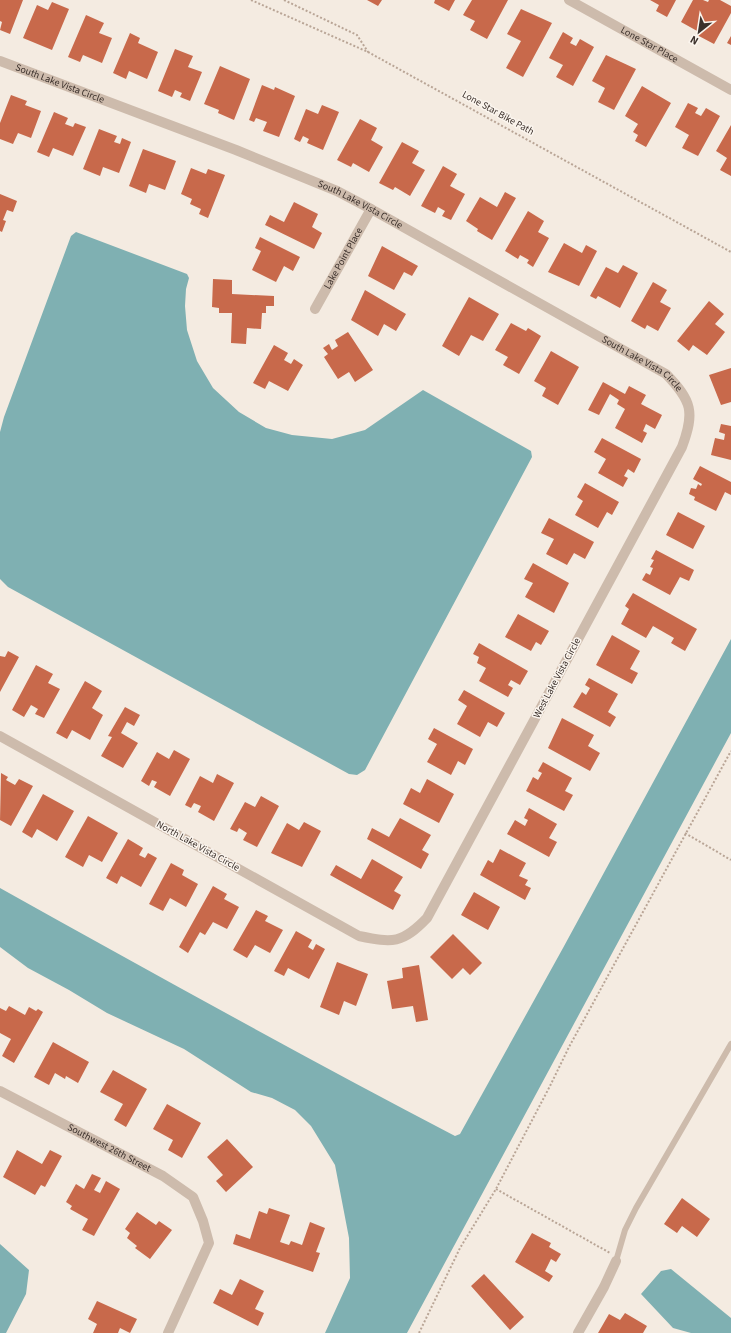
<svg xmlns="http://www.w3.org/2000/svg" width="731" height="1333" viewBox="0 0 731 1333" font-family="'Source Sans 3',sans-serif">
  <rect width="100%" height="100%" fill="#f4ebe1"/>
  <!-- water -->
  <path fill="#7fb0b2" d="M76 232 187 274 189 278 186 289 185 306 187 330 197 361 213 388 239 412 266 428 292 435 332 439 365 430 423 390 531 451 532 457 365 770 357 775 349 774 8 587 0 579V432L4 417 71 236Z
    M731 639V733L407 1333H325L350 1278 349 1238 335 1165 311 1126 295 1110 272 1098 251 1092 184 1049 107 1013 69 990 28 968 0 947V888C151 972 302 1056 455 1136L460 1134 563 948Z
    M0 1244 29 1270 26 1294 6 1333H0Z
    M671 1269 731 1318V1333H691L673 1328 641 1294 661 1271Z"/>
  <!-- building -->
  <path fill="#c8694b" d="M0 0H23L10 34 0 30 2 22 0 21Z
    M367 0H382L378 6Z
    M435 0H455L449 11 434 3Z
    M472 0H508L487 39 470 30 475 21 463 15Z
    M650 0H676L667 17 656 11 659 5Z
    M693 0H703L708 2 709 0H720L731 6V13L714 44 697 35 699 32 681 22Z
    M52 2 69 9 52 50 23 38 37 5 48 10Z
    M521 9 552 23 523 77 506 68 521 41 507 34Z
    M86 15 104 23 99 33 112 38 102 63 83 55 80 62 68 57Z
    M563 32 573 38 570 43 576 46 580 39 594 47 573 86 556 77 563 65 549 58Z
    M130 33 140 38 138 43 158 52 147 79 129 71 126 79 113 73Z
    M731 36V45L727 43Z
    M175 49 193 56 188 67 202 72 190 101 180 97 182 93 175 90 172 97 158 91Z
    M606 55 636 69 614 110 598 102 605 88 592 81Z
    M220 66 250 79 234 120 218 113 219 110 204 104Z
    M262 85 274 90 275 87 295 96 279 137 263 131 267 122 256 118 254 122 249 120Z
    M642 86 671 103 646 147 635 141 638 135 633 132 638 124 625 116Z
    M11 95 27 101 25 105 41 111 31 138 18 133 13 144 0 139V123Z
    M688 103 698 108 695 113 701 116 706 108 720 116 698 156 682 148 689 135 675 127Z
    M322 105 339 112 323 150 307 143 309 139 303 136 300 142 294 139 306 109 318 114Z
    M54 112 68 118 65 124 73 127 75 123 86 127 73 156 53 148 49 157 37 152Z
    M360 119 377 128 371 140 383 147 369 172 353 163 351 167 337 160Z
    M731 125V176L720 170 727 158 716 151Z
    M99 129 117 136 114 142 120 144 122 138 131 142 119 173 103 167 100 176 83 169Z
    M402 142 419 151 412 163 425 170 410 196 395 187 393 190 379 183Z
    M143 149 176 161 165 190 149 184 146 193 129 186Z
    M443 166 457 174 450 186 465 194 451 220 442 216 445 211 438 207 435 213 421 206Z
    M191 168 206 174 208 169 225 175 208 218 199 214 201 209 190 204 192 199 181 194Z
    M505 192 516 198 492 240 477 231 478 229 466 221 480 197 497 207Z
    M0 194 17 201 13 212 7 210 3 220 6 221 2 232 0 231Z
    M294 202 318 214 312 227 322 233 314 249 265 225 270 215 284 222Z
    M528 211 544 221 538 232 549 238 533 267 527 263 529 260 520 255 518 259 505 251Z
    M260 237 300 257 293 271 284 266 276 282 252 270 261 251 255 248Z
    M564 243 582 253 586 245 597 251 579 286 548 272Z
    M382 246 418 266 412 276 404 272 394 290 368 276Z
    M623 265 638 273 620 308 598 296 596 299 590 296 606 267 618 273Z
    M213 279 232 280V294L274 296V306H266V313H262L261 329 247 328 246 344 231 343 232 313H219V308L212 307Z
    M653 282 667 290 660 302 671 308 658 331 647 325 645 329 631 321Z
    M365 290 406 314 396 331 384 324 378 336 351 320Z
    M469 297 499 314 483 341 471 335 459 356 442 346Z
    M709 301 724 314 715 324 725 332 707 355 693 345 689 351 677 341Z
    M511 323 526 331 528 328 541 336 519 374 503 365 508 357 495 350Z
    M348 332 373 370 355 382 349 372 338 379 324 357 328 354 323 348 329 344 332 350 338 346 335 340Z
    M274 345 288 353 284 360 291 364 294 359 303 365 288 391 269 381 265 389 253 383Z
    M551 351 579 367 558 405 542 396 546 388 534 381Z
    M731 368V402L721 405 709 375Z
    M603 382 625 394 629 386 646 395 641 404 662 415 655 429 646 424 643 431 647 433 642 443 615 428 625 409 617 404 619 400 610 394 599 415 588 410Z
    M721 424 731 426V460L711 455 715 438 724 440 725 434 719 432Z
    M602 438 641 459 634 473 628 469 624 476 628 478 623 487 598 473 606 459 594 452Z
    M700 466 731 482V495L725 492 716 511 694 500 695 497 689 494 691 488 696 489 698 484 701 486 702 484 693 479Z
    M585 483 619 502 612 515 607 512 598 528 575 515 583 501 577 497Z
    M678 512 705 526 693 549 666 535Z
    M549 518 594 542 585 559 574 553 567 565 546 554 554 539 541 533Z
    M656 550 694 570 689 581 680 577 670 595 642 580 646 573 650 575 653 568 650 567 654 560 651 559Z
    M533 563 569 583 554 613 525 597 533 583 524 579Z
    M633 593 697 629 685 651 671 643 674 638 653 626 646 638 621 624 629 609 625 606Z
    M518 614 549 631 541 645 536 642 531 651 505 637Z
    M612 635 640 651 630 669 638 673 632 684 596 665Z
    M479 643 528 671 520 685 511 680 508 685 513 688 508 697 479 681 486 668 477 663 479 657 473 654Z
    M8 651 19 657 0 692V656L5 657Z
    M36 665 53 674 48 683 60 689 44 718 35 714 38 709 31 705 24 717 12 710Z
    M589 678 618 694 608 712 616 717 610 727 573 707 582 692 586 695 590 688 585 685Z
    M85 681 102 691 92 708 103 715 90 740 72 730 67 739 56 733Z
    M464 690 505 713 497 727 488 722 480 737 457 724 467 706 458 700Z
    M125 707 140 715 134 726 127 722 121 733 138 743 123 768 101 756 112 737 108 736Z
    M562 718 594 735 588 746 600 753 590 771 548 748Z
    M434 728 473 749 465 765 458 761 451 775 427 762 437 744 428 739Z
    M174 750 190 759 170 796 154 787 157 782 152 780 149 786 141 781 157 752 169 759Z
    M543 762 572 778 565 791 573 795 564 811 526 791 533 777 538 780 542 773 538 771Z
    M1 773 8 777 6 780 15 785 19 779 33 786 11 826 0 820Z
    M217 774 234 783 214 821 198 812 201 806 194 803 191 808 185 805 200 776 213 783Z
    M427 779 454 794 439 823 403 804 411 788 420 793Z
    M43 794 74 811 57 841 37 829 32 838 22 832Z
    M261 796 279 806 257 847 243 840 247 833 239 828 237 832 230 829 245 802 255 807Z
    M529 808 557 824 549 838 557 842 549 857 507 834 515 820 525 826 528 820 524 818Z
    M88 816 118 833 102 862 89 855 83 867 65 857Z
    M400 818 431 835 422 850 429 854 421 869 367 839 372 828 389 837Z
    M304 822 321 831 302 867 271 853 287 823 299 830Z
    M128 839 143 848 139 855 145 858 148 853 157 858 141 887 121 876 117 884 106 878Z
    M500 849 526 863 519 876 528 880 525 885 531 888 525 900 480 875 488 860 493 863Z
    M372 859 403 877 394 891 401 895 393 910 330 875 336 865 361 879Z
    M171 863 184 870 182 875 198 884 186 907 170 898 163 911 149 904Z
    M213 886 227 894 224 899 239 907 227 929 213 922 205 935 200 932 188 953 179 947Z
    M474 892 500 907 488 930 461 915Z
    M256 910 268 916 265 921 283 930 270 953 255 945 247 958 233 950Z
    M296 931 312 940 308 947 313 950 316 944 325 949 309 979 288 968 284 976 274 971Z
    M453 934 482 963 470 975 463 968 452 979 430 957Z
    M337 962 368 974 356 1006 344 1001 339 1015 320 1007Z
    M419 965 428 1020 416 1022 413 1006 392 1009 387 981 403 978 402 968Z
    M9 1006 25 1015 29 1007 36 1011 38 1009 43 1012 14 1063 2 1056 11 1039 0 1033V1008L6 1011Z
    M53 1042 89 1062 78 1083 66 1076 65 1079 55 1073 49 1085 34 1077Z
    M113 1070 147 1089 126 1127 114 1120 123 1104 100 1092Z
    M167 1104 201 1123 182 1158 168 1150 173 1140 153 1129Z
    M227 1139 253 1167 226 1192 216 1181 223 1175 207 1157Z
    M17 1150 42 1164 50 1150 62 1156 45 1187 41 1185 35 1195 3 1177Z
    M92 1174 101 1178 94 1190 100 1193 106 1181 120 1189 94 1236 82 1230 88 1219 70 1209 72 1206 66 1202 76 1184 84 1189Z
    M682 1198 710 1219 697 1237 682 1226 677 1233 664 1224Z
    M269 1208 290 1215 280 1242 289 1245 291 1241 302 1245 310 1222 325 1228 316 1252 320 1253 313 1272 233 1244 236 1234 250 1239 259 1211 267 1214Z
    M137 1212 156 1225 159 1221 172 1230 150 1259 135 1248 137 1246 127 1238 130 1233 125 1229Z
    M532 1233 551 1243 549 1247 561 1254 556 1262 551 1259 545 1271 553 1276 549 1282 515 1262Z
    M484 1274 524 1317 510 1330 471 1286Z
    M240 1279 264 1291 255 1309 264 1313 258 1326 213 1303 220 1289 232 1295Z
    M97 1301 137 1319 130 1333 120 1328 118 1333H93L97 1324 88 1319Z
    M625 1313 647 1326 643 1333H598L609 1314 620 1320Z"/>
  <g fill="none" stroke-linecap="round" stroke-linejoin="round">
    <!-- path -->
    <path stroke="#b9a596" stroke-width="2" stroke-dasharray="2 2" stroke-linecap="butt" d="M251 0 368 52 731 252
      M284 0 357 35 368 52
      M685 833 731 860
      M496 1189 610 1253
      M419 1333 460 1248 496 1189 550 1086 569 1047 731 751"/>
    <!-- service -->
    <path stroke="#cdbbac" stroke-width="6" d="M616 1261 625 1230 636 1208 731 1044"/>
    <!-- minor -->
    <g stroke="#cdbbac" stroke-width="10">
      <path id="s1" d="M569 0 731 90"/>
      <path id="s2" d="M0 61 236 150 337 191 371 209 666 374C692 401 695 412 682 447L427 918C402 944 393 943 359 936L0 736"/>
      <path id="s3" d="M315 309 371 209"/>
      <path id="s4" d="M0 1091 163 1176 193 1197 203 1221 209 1243 168 1333"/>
      <path d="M578 1333 604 1287 616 1261"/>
    </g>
  </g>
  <g text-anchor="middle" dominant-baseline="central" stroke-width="3" stroke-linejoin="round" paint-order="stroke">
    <!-- street labels -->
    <g font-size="10" fill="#3b302b" stroke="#fbf5ee">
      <text stroke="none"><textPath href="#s1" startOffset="92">Lone Star Place</textPath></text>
      <text stroke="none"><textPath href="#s2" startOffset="64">South Lake Vista Circle</textPath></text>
      <text transform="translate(498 113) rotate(29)">Lone Star Bike Path</text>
      <text stroke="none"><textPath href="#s2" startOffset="388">South Lake Vista Circle</textPath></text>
      <text stroke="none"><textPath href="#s3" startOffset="58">Lake Point Place</textPath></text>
      <text stroke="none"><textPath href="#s2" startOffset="712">South Lake Vista Circle</textPath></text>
      <text transform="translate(557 678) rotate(-62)">West Lake Vista Circle</text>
      <text transform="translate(198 846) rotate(29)">North Lake Vista Circle</text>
      <text stroke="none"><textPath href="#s4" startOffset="123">Southwest 26th Street</textPath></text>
    </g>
  </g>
  <!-- north arrow -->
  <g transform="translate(699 32) rotate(210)" stroke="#fbf5ee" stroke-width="3" paint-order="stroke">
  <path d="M0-3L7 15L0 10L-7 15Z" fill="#3b302b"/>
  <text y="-6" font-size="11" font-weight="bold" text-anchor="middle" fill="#3b302b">N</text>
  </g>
</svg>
